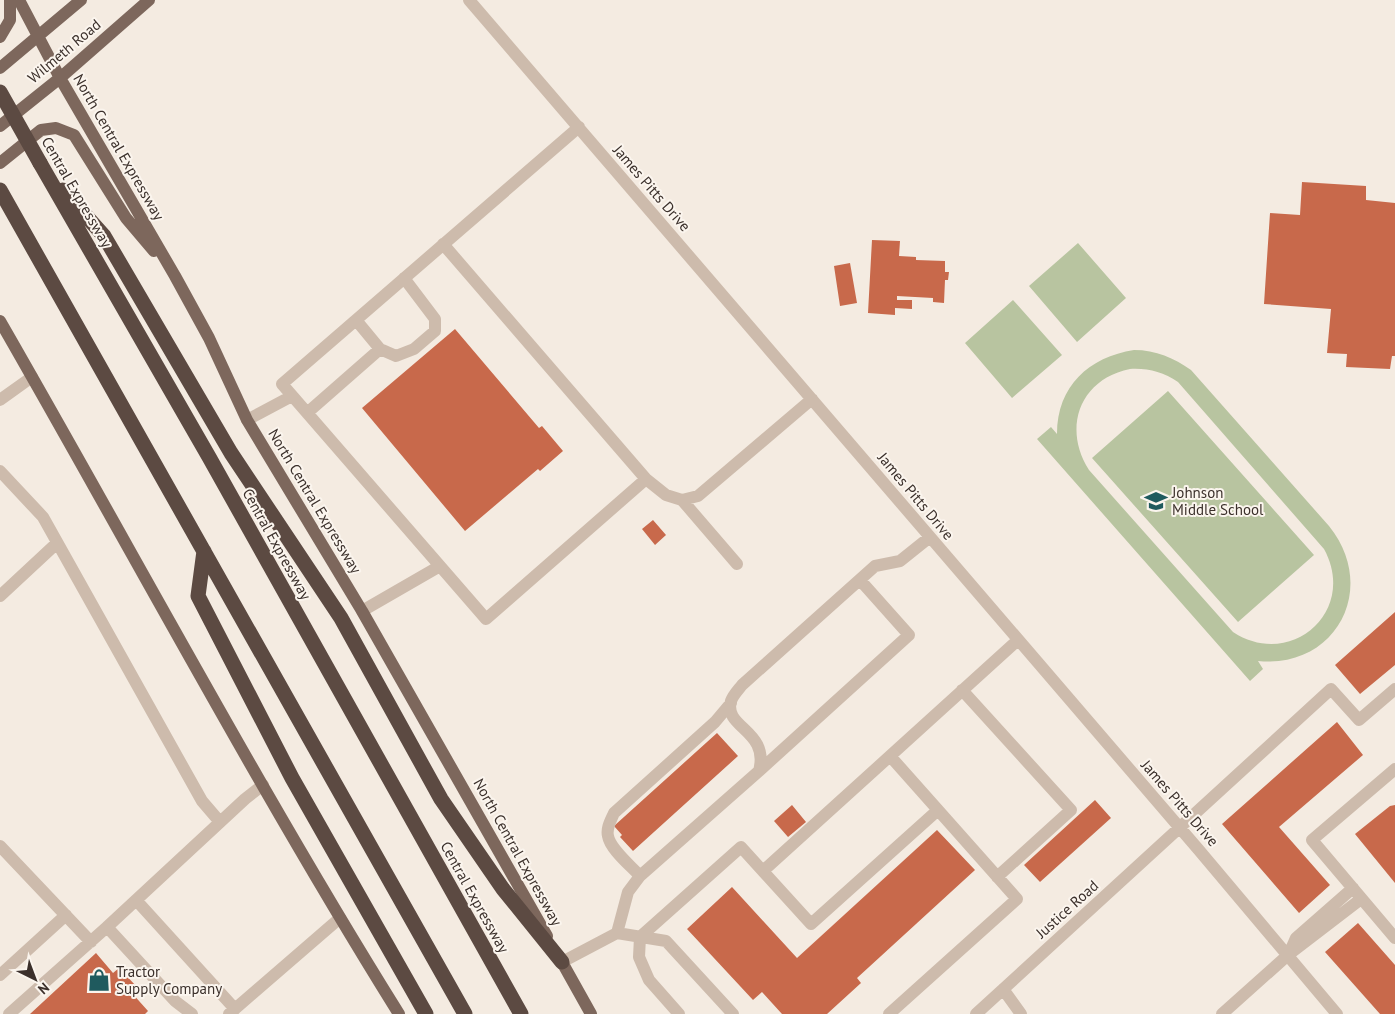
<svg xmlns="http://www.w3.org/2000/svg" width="1395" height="1014" viewBox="0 0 1395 1014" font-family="'PT Sans',sans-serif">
  <rect width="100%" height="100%" fill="#f4ebe1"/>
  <!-- green -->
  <path fill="#b8c4a0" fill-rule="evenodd" d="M1078 243 1126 298 1077 342 1029 286Z
    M1013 300 1062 355 1012 398 965 343Z
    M1134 350C1156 350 1174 358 1191 370L1329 526C1379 588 1336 669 1258 661L1263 669 1250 681 1037 439 1051 427 1057 434C1057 386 1089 357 1134 350ZM1130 369C1148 368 1163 372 1178 382L1324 549C1358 611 1291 670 1233 632L1089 470C1062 428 1080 379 1130 369Z
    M1168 391 1314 555 1238 622 1092 458Z"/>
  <!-- building -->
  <path fill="#c8694b" d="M1302 182 1366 186V200L1395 203V356H1392L1390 369 1346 367 1347 354 1327 353 1331 309 1264 304 1270 213 1300 215Z
    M872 240 900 241 899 256 916 257V260L945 261V272H949L948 280H945L944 303 933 302V298L897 296V300H912V309L895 308V315L868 313Z
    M850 263 857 303 840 306 834 266Z
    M455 329 539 428 542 426 563 451 540 471 538 469 465 531 362 408Z
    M653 520 666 535 655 545 642 529Z
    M1395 612V665L1360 694 1335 665Z
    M1337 722 1363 755 1279 827 1330 885 1299 913 1222 824Z
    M717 733 738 756 633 851 620 837 622 835 614 826Z
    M1095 800 1111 818 1040 882 1024 865Z
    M792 805 806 822 788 837 774 821Z
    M1395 805V883L1355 834 1390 806Z
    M937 830 975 870 857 978 861 983 827 1014H782L762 992 753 1000 687 929 732 887 797 958Z
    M1358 923 1395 965V1014H1380L1325 952Z
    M96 953 113 973 119 968 137 987 131 992 148 1011 145 1014H30Z"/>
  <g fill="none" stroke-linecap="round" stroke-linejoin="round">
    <!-- minor -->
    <path stroke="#cdbbac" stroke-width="12" d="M469 0 1198 849 1337 1014
      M579 127 282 384 486 619 646 479
      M443 244 646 479 666 495 682 500 698 496 812 399
      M356 320 380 349 396 356 414 349 435 331V319L404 278
      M0 400 32 377
      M307 413 380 349
      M247 420 292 396
      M0 471 43 517 202 801 220 822
      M682 500 737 564
      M0 596 57 543
      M362 611 440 566
      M962 690 1071 810 997 877
      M890 756 1018 640
      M1395 769 1312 840 1395 938
      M759 771 909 635 860 580
      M0 846 91 942
      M640 876C631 866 610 849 608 836 606 828 611 820 614 813L715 722 731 703
      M136 900 235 1009
      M1289 954 1296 938 1353 888
      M562 962 617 933
      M0 975 66 915
      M1003 989 1021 1014
      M9 1014 107 927
      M192 1014 175 1001 107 927 245 799 263 785
      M229 1014 340 918
      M679 1014 649 980 639 957 640 937 741 847 811 924 938 810 890 756 763 871
      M733 1014 666 941 617 933 628 892 640 876 759 771C770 730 723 728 731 701 733 695 739 689 742 685L875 566 900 561 930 537
      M889 1014 1017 899 938 810
      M976 1014 1331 689 1359 720 1395 689
      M1222 1014 1288 955 1361 899"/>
    <!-- major -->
    <path stroke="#7d675c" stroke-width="12" d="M19 0 60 78 175 276 209 338 247 420 362 611 547 936
      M0 37 10 20V0
      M0 68 81 0
      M0 126 60 78 149 0
      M0 163 41 130 56 128 74 135 126 218 154 251
      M0 321C133 552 258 788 399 1014
      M558 955 591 1014"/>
    <!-- highway -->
    <path stroke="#5c4a42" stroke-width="15" d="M40 163 209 457 521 1014
      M0 190 465 1014
      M63 190 104 236 231 453 341 618 441 799 503 889 562 962
      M204 551 198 596 292 778 426 1014"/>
    <!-- highway-bridge -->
    <path stroke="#5c4a42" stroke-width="15" d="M0 92 40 163"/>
  </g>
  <!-- icons -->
  <defs>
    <symbol id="school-bare" viewBox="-9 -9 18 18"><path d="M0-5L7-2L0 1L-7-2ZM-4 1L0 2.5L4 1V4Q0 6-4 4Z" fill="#1f5a5e" stroke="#fbf5ee" stroke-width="2.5" paint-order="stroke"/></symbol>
    <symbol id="shop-bare" viewBox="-9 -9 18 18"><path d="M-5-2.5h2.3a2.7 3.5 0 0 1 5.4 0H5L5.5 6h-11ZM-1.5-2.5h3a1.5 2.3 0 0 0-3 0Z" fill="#1f5a5e" stroke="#fbf5ee" stroke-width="2.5" paint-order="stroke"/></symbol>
  </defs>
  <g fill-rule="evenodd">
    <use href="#school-bare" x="1140" y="485" width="32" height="32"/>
    <use href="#shop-bare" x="83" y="964" width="32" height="32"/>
  </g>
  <g text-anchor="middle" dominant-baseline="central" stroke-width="4" stroke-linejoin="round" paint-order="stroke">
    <!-- street labels -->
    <g font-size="15" fill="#3b302b" stroke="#fbf5ee">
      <text transform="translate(64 51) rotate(-40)">Wilmeth Road</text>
      <text transform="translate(119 147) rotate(60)">North Central Expressway</text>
      <text transform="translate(652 188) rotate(49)">James Pitts Drive</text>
      <text transform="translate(77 192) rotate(60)">Central Expressway</text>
      <text transform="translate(916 496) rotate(50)">James Pitts Drive</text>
      <text transform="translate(315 501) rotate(59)">North Central Expressway</text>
      <text transform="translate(277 544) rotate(61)">Central Expressway</text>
      <text transform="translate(1180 803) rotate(49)">James Pitts Drive</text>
      <text transform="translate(518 852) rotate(61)">North Central Expressway</text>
      <text transform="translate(475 897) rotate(61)">Central Expressway</text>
      <text transform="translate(1067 909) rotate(-42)">Justice Road</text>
    </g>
    <!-- poi labels -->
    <g font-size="15" fill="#3b302b" stroke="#fbf5ee" text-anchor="start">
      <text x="1172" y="492">Johnson<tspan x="1172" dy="17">Middle School</tspan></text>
      <text x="116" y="971">Tractor<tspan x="116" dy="17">Supply Company</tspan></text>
    </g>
  </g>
  <!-- north arrow -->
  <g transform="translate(35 979) rotate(138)" stroke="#fbf5ee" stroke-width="4" paint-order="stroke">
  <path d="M0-4L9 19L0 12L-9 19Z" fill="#3b302b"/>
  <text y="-8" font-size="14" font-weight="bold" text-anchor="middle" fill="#3b302b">N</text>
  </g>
</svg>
